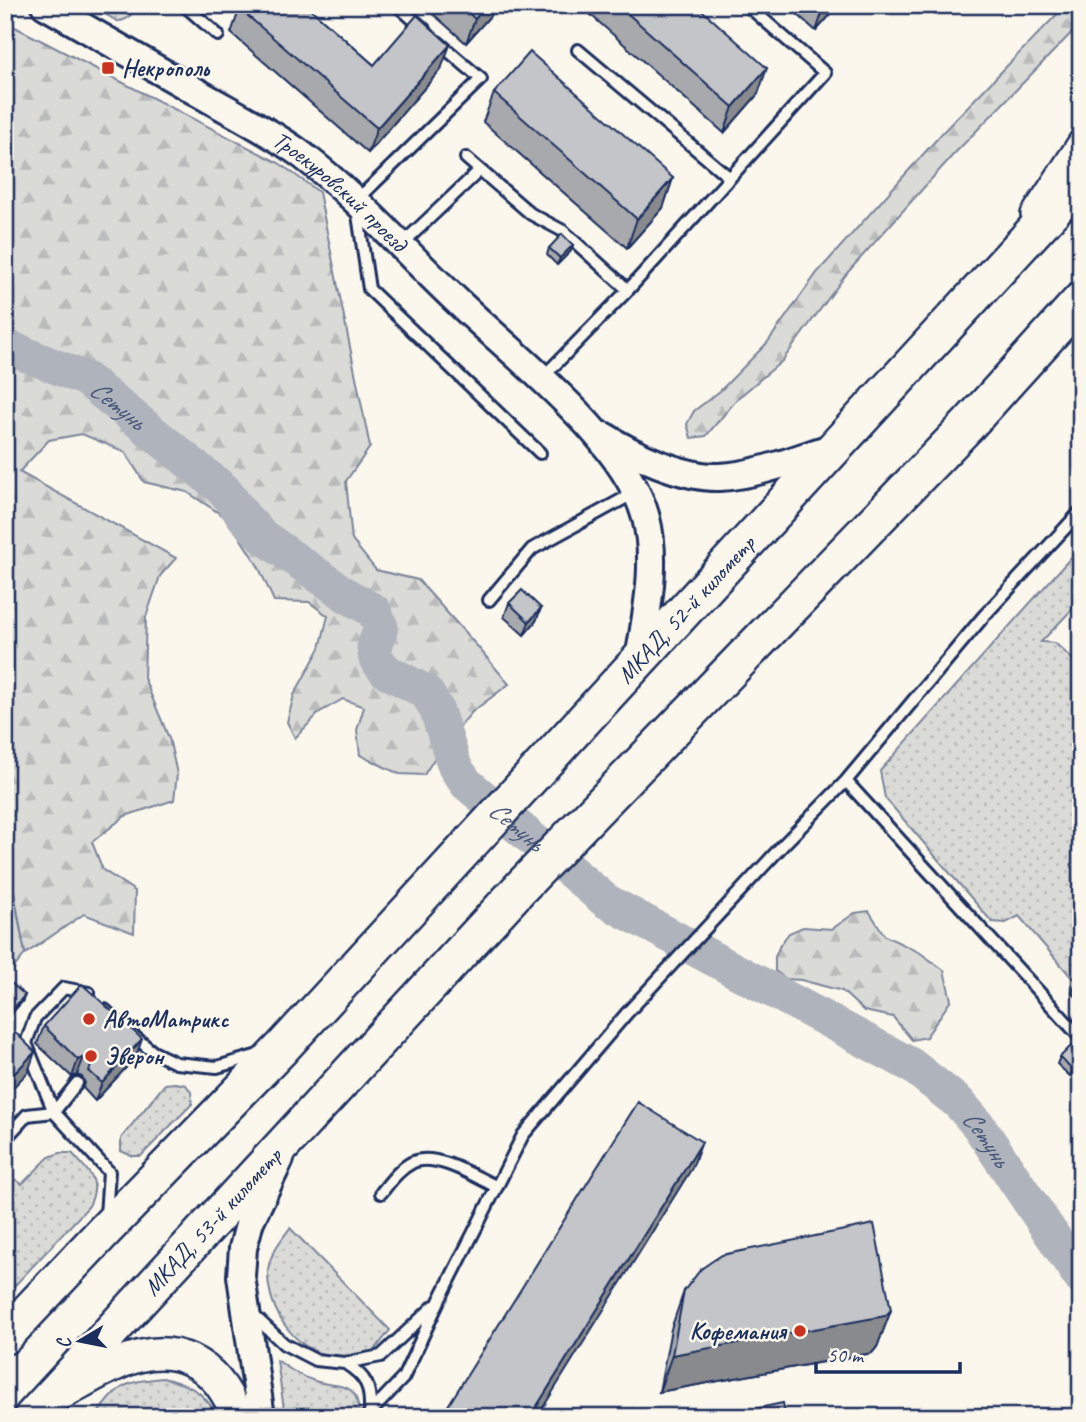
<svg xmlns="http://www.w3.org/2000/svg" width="1086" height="1422" viewBox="0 0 1086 1422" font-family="Caveat,sans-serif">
  <defs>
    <pattern id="grass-dots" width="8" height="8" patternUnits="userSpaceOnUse" patternTransform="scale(1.75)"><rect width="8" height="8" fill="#dadad7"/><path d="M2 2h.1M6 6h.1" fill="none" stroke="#babbbb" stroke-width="1.8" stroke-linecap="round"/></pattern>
    <pattern id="forest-firs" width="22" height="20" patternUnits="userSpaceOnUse" patternTransform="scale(1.75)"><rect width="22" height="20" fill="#dadad7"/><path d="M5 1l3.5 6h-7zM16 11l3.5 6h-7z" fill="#babbbb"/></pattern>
    <pattern id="park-crowns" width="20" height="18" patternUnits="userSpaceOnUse" patternTransform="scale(1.75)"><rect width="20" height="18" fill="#dadad7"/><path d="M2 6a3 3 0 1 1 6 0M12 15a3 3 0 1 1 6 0" fill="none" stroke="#babbbb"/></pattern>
  </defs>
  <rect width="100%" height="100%" fill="#fbf7ec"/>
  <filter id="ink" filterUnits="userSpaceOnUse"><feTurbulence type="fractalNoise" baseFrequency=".0143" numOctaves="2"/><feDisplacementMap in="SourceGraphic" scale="14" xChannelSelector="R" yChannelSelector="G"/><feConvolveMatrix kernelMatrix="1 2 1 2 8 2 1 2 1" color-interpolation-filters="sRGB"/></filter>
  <g filter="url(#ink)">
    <!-- grass -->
    <path fill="url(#grass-dots)" stroke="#7a849a" stroke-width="2" d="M90 5H138C132 13 128 22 117 21Z
      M1081 546V600L1041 642 1055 643 1081 667V971L1073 979 1019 916 1006 923 992 922 885 798 880 771Z
      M175 1083 186 1085 191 1092 192 1104 141 1156H132L121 1151V1138L165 1084Z
      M60 1153H72C89 1173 102 1179 89 1206L5 1296V1173L22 1184 49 1157Z
      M290 1228 390 1330 374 1351C364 1352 352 1357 342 1357 297 1356 267 1312 268 1271 269 1255 281 1240 290 1228Z
      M277 1360C288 1368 299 1376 312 1380 337 1390 358 1377 359 1415L285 1417Z
      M163 1378C193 1386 201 1390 219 1417H95C118 1385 123 1382 163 1378Z"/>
    <!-- forest -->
    <path fill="url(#forest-firs)" stroke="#7a849a" stroke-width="2" d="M1066 5H1081V23L953 155 848 272 782 361 738 398 706 436 691 438 687 424 694 411 720 391 767 343 817 273 944 131Z
      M13 26 279 163 319 192 370 447 346 481 352 540 376 570 418 580 477 646 509 684 472 712 439 751 424 775 399 774 360 755 357 730 364 707 343 699 320 712 295 738 287 722 294 695 320 648 328 616 309 602 274 601 258 566 228 519 187 492 144 482 125 452 82 434 49 440 19 472 176 558 160 576 146 617 144 678 169 738 177 774 174 800 125 816 92 842 103 870 135 891 134 933 84 914 25 954 14 891 5 892V36Z
      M869 911 885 936 919 952 944 970 951 1000 926 1037 912 1040 893 1017 864 1011 842 991 801 980 786 979 775 971V957L780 945 789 933 803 927 832 929 855 913Z"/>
    <!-- park -->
    <path fill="url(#park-crowns)" stroke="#7a849a" stroke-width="2" d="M13 890 25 954 5 979V892Z"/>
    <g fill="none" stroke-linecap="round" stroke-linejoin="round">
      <!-- river -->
      <path stroke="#afb3bb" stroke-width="35" id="s1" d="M5 346 86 379 224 490 245 518 262 536 346 595 374 611 381 627 374 647 376 659 386 671 426 692 436 708 455 767 466 783 606 901 911 1065 959 1103 978 1125 1081 1278"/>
      <defs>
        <path id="service" d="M184 5 218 35
          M397 5 424 29
          M438 42 481 79 356 201 369 289 540 453
          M578 50 730 178
          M466 158 531 214 563 231 628 290
          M401 245 480 170
          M543 377 628 290 825 73 747 5
          M489 600 532 549 636 492
          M846 781 1081 1038
          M105 1010 123 1027
          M131 1034 153 1052 176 1063 217 1067 262 1054
          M77 1083 54 1112 109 1172 106 1215
          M5 1139 27 1115 54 1112 26 1043 35 1018 64 988 89 993
          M381 1193C390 1182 399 1169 413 1162 436 1152 476 1177 497 1187
          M252 1314 284 1344 315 1360 345 1363 381 1356 434 1306
          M345 1363C367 1377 371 1387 370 1412
          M366 1417 403 1378 439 1301 523 1135 627 1013 784 844 846 781 983 617 1081 511"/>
        <path id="minor" d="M1032 214 1081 139"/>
        <g id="tertiary">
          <path id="s2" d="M45 5C97 35 150 65 202 95 235 114 271 132 302 155 359 198 405 252 456 300 515 357 625 439 646 518 658 564 646 614 639 660"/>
          <path d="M604 436C633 455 683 478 719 477 758 475 796 459 833 447"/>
          <path d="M261 1417 241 1276 243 1248 250 1221 280 1159"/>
        </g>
        <path id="secondary" d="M56 1397C76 1386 96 1373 118 1364 173 1338 217 1362 237 1417"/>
        <g id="trunk">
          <path id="s3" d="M5 1336 105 1230 281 1049 1081 180"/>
          <path id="s4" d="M32 1417 521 887 968 425 1081 300"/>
        </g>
      </defs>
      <!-- service casing -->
      <use href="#service" stroke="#1b2f5e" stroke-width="16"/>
      <!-- minor casing -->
      <use href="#minor" stroke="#1b2f5e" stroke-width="26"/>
      <!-- tertiary casing -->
      <use href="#tertiary" stroke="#1b2f5e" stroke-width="32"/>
      <!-- secondary casing -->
      <use href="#secondary" stroke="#1b2f5e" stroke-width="35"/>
      <!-- trunk casing -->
      <use href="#trunk" stroke="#1b2f5e" stroke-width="40"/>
      <!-- service -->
      <use href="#service" stroke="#fbf7ec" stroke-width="10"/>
      <!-- minor -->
      <use href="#minor" stroke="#fbf7ec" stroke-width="21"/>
      <!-- tertiary -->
      <use href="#tertiary" stroke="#fbf7ec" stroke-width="26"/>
      <!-- secondary -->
      <use href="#secondary" stroke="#fbf7ec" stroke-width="30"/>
      <!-- trunk -->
      <use href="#trunk" stroke="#fbf7ec" stroke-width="35"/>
    </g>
    <!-- wall -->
    <path fill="#a8a9ad" stroke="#1b2f5e" stroke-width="2" d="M241 5H310L308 7 374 65 441 69 368 153 231 33Z
      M423 5H494L490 16 466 43Z
      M584 5H696L758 94 724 133 583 8Z
      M787 5H839L816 31Z
      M494 93 673 178 663 208 627 248 483 122Z
      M573 245 571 251 557 265 547 255 549 248Z
      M509 603 541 608 536 621 524 635 504 617Z
      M1081 976V1001L1072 993 1077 980Z
      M5 989 25 995 22 1002 9 1016 5 1013Z
      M114 1019 116 1025 136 1057 95 1101 83 1088 85 1083 82 1077 77 1075 72 1077 37 1044 44 1026Z
      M1081 1054V1065L1070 1076 1057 1064 1060 1057Z
      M684 1291 891 1310 877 1347 872 1353 659 1392 671 1329Z"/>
    <!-- shaded-wall -->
    <path fill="#888a8d" stroke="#1b2f5e" stroke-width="2" d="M487 5H494L490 16 466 43 475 19Z
      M825 5H839L816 31Z
      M450 45 441 69 368 153 377 128Z
      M767 68 758 94 724 133 733 107Z
      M673 178 663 208 627 248 637 219Z
      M573 245 571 251 557 265 560 258Z
      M541 608 536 621 524 635 529 622Z
      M25 995 22 1002 9 1016 12 1010Z
      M142 1039 136 1057 95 1101 102 1083Z
      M35 1052 28 1072 5 1096V1083Z
      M84 1057 77 1075 72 1077 78 1060Z
      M1081 1061V1065L1070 1076 1072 1070Z
      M702 1142 692 1168 537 1417H530Z
      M891 1310 877 1347 872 1353 659 1392 672 1355Z"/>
    <!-- building -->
    <path fill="#c3c5c9" stroke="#1b2f5e" stroke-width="2" d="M243 5H306L374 65 417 15 450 45 377 128 240 9Z
      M460 5H487L475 19Z
      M618 5H696L767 68 733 107Z
      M530 52 673 178 637 219 494 93Z
      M562 234 573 245 560 258 549 248Z
      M522 590 541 608 529 622 509 603Z
      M11 983 25 995 12 1010 5 1004V989Z
      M82 984 115 1014 114 1019 116 1025 121 1027 127 1025 142 1039 102 1083 89 1071 91 1066 89 1059 84 1057 78 1060 44 1026Z
      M15 1032 35 1052 5 1083V1042Z
      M1072 1045 1081 1054V1061L1072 1070 1060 1057Z
      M638 1102 702 1142 530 1417H441Z
      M874 1224 891 1310 885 1316 672 1355 684 1291 701 1269 711 1262 722 1255Z
      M783 1403 786 1417H715Z"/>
  </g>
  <!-- markers -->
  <g fill="#c8321e" stroke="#fbf7ec" stroke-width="2.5">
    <rect x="101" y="61" width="14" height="14" rx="3.5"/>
    <circle cx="89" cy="1019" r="7"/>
    <circle cx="91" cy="1056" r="7"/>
    <circle cx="800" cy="1331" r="7"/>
  </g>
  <g text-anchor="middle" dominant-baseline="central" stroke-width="5" stroke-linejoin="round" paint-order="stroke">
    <!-- poi labels -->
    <g font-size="24" font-weight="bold" fill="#1b2f5e" stroke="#fbf7ec" text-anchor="start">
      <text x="122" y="68">Некрополь</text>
      <text x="103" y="1019">АвтоМатрикс</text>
      <text x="105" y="1056">Эверон</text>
      <text x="786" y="1331" text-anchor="end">Кофемания</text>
    </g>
    <!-- street labels -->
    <g font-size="24" fill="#1b2f5e" stroke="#fbf7ec">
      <text stroke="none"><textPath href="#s2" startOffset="350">Троекуровский проезд</textPath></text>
      <text stroke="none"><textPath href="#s3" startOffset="996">МКАД, 52-й километр</textPath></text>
      <text stroke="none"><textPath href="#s4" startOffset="266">МКАД, 53-й километр</textPath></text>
    </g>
    <!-- water labels -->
    <g font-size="26" font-style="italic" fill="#47577a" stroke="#fbf7ec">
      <text stroke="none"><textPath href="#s1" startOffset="128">Сетунь</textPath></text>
      <text stroke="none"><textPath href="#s1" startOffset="737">Сетунь</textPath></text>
      <text stroke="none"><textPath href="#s1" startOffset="1306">Сетунь</textPath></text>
    </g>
  </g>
  <!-- margin -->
  <rect width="1086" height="1422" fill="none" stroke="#fbf7ec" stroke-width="28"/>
  <rect x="14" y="14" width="1058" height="1394" fill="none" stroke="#1b2f5e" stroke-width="2.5" filter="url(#ink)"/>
  <!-- north arrow -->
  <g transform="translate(80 1341) rotate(260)" stroke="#fbf7ec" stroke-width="5" paint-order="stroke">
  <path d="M0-5L12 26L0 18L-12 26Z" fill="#1b2f5e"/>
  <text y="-10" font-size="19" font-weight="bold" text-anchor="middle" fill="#1b2f5e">С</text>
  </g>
  <!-- scale -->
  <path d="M816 1362v10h144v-10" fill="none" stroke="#1b2f5e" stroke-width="3.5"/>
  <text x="827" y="1362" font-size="21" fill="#1b2f5e" stroke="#fbf7ec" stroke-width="5" paint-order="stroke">50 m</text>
</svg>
